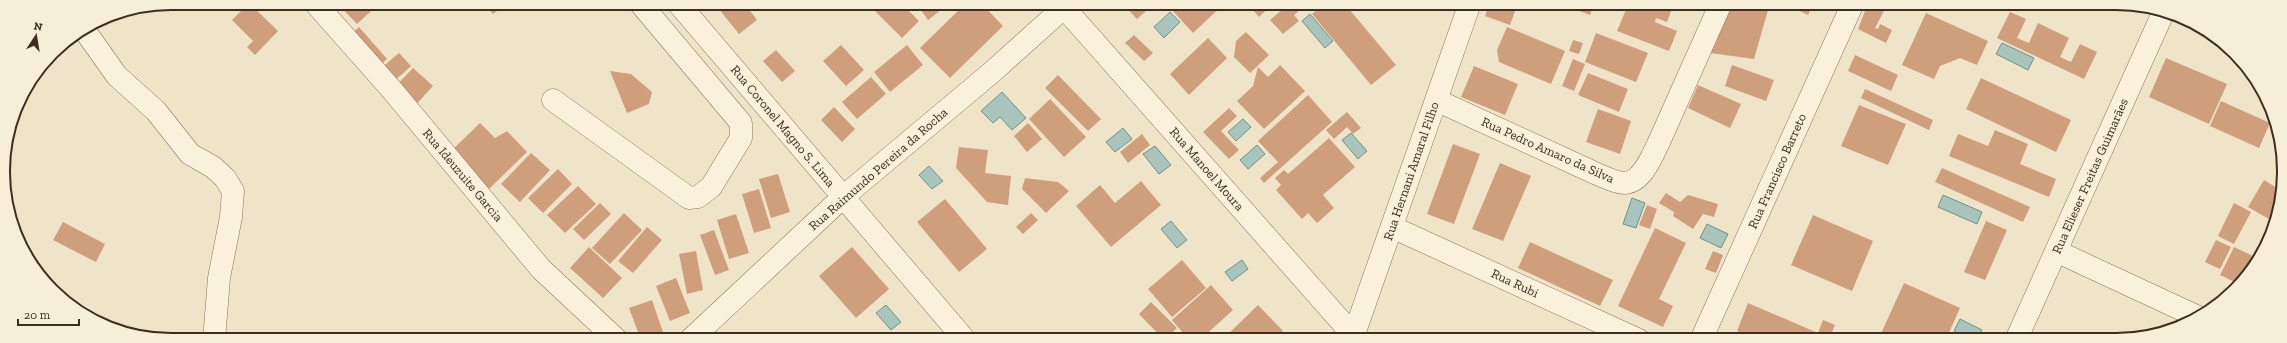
<svg xmlns="http://www.w3.org/2000/svg" width="2287" height="343" viewBox="0 0 2287 343" font-family="'Zilla Slab',serif">
  <rect width="100%" height="100%" fill="#f0e4c8"/>
  <!-- water -->
  <path fill="#a9c4bc" stroke="#6f938a" d="M1170 12 1180 22 1164 38 1154 27Z
    M1310 14 1333 41 1325 48 1302 21Z
    M2002 43 2034 58 2028 70 1996 54Z
    M1002 92 1026 118 1012 130 1000 117 993 123 981 111Z
    M1243 119 1251 127 1236 141 1228 132Z
    M1123 128 1132 139 1115 152 1106 142Z
    M1351 133 1367 151 1358 159 1342 140Z
    M1257 145 1265 154 1248 169 1240 160Z
    M1155 146 1171 165 1159 174 1143 154Z
    M929 166 943 181 932 189 919 175Z
    M1943 195 1982 212 1977 224 1938 207Z
    M1632 198 1645 203 1636 228 1623 224Z
    M1171 221 1187 240 1177 248 1161 229Z
    M1707 224 1728 234 1721 248 1700 238Z
    M1242 260 1248 269 1232 281 1225 272Z
    M886 305 901 322 891 330 876 313Z
    M1960 319 1982 330 1977 340H1971L1954 331Z"/>
  <!-- building -->
  <path fill="#cf9f7d" d="M249 3 278 31 255 55 247 47 253 41 232 20Z
    M337 3H380L357 24Z
    M483 3H507L493 14Z
    M714 3H744L757 20 739 34Z
    M875 3H901L919 21 902 38 871 7Z
    M916 3H936L941 10 928 20Z
    M966 3H981L1003 26 950 78 920 48Z
    M1122 3H1155L1137 19Z
    M1177 3H1225L1193 33 1171 9Z
    M1247 3H1274L1259 17Z
    M1290 3H1308L1294 15 1299 21 1283 34 1270 20Z
    M1325 3H1344L1396 65 1371 85 1312 14Z
    M1490 3H1518L1510 25 1485 16Z
    M1558 3H1594L1590 15Z
    M1622 3H1674L1667 22 1656 18 1655 22 1677 31 1669 51 1617 31 1627 7Z
    M1727 3H1770L1754 59 1703 52Z
    M1783 3H1814L1808 15Z
    M1868 3H1888L1875 28 1878 29 1880 24 1892 30 1886 43 1858 29Z
    M2010 12 2026 19 2017 38 2029 43 2038 23 2069 38 2060 57 2071 62 2080 44 2097 52 2084 79 1997 38Z
    M1926 13 1988 41 1977 65 1960 58 1940 66 1934 79 1902 65Z
    M359 27 387 59 376 69 348 37Z
    M1507 27 1565 51 1551 84 1499 62 1497 50Z
    M1246 32 1269 55 1250 73 1234 57 1236 41Z
    M1596 33 1648 53 1636 82 1585 62Z
    M1134 35 1153 53 1144 61 1125 43Z
    M1208 38 1227 58 1189 95 1170 74Z
    M1573 40 1583 43 1579 54 1569 51Z
    M841 45 864 70 846 86 823 61Z
    M907 45 923 65 890 92 874 72Z
    M776 50 795 71 782 82 763 61Z
    M399 53 411 66 391 84 379 70Z
    M1855 55 1898 75 1891 91 1848 71Z
    M2166 58 2227 84 2209 124 2149 97Z
    M1573 59 1585 64 1574 91 1562 86Z
    M1280 65 1305 91 1264 129 1237 101 1253 86 1258 67 1268 77Z
    M1732 65 1774 80 1766 101 1725 86Z
    M1474 66 1518 84 1505 115 1461 97Z
    M413 68 433 86 412 109 392 90Z
    M610 71 631 74 652 92 649 104 627 113Z
    M1588 73 1628 89 1619 112 1578 95Z
    M1058 75 1101 119 1088 131 1045 88Z
    M871 77 886 94 857 119 842 102Z
    M1981 78 2071 120 2056 152 1966 109Z
    M1698 85 1741 104 1730 128 1688 108Z
    M1865 89 1933 120 1929 130 1861 98Z
    M1308 95 1332 122 1264 183 1260 178 1278 162 1258 141Z
    M1050 99 1086 137 1064 157 1029 119Z
    M2221 101 2270 123 2259 148 2210 126Z
    M1859 105 1906 124 1888 165 1841 146Z
    M834 107 855 129 842 142 821 120Z
    M1229 108 1237 116 1221 131 1239 150 1229 159 1203 132Z
    M1598 109 1631 121 1620 154 1586 142Z
    M1347 112 1361 128 1353 134 1347 127 1334 139 1326 130Z
    M480 123 495 138 507 131 527 152 487 191 449 153Z
    M1028 123 1042 139 1027 152 1014 136Z
    M1995 130 2028 144 2020 164 2056 179 2049 197 1949 156 1958 134 1988 146Z
    M1142 134 1150 145 1128 163 1120 152Z
    M1329 138 1355 167 1323 195 1334 208 1317 223 1308 213 1302 219 1276 190 1281 185 1275 178 1284 170 1288 174Z
    M1453 144 1480 154 1454 224 1427 214Z
    M959 147 988 150 985 173 1011 176 1008 205 987 202 956 168Z
    M531 153 550 170 520 202 501 184Z
    M1500 163 1531 176 1503 241 1472 229Z
    M1942 168 2030 207 2023 222 1935 182Z
    M558 169 572 184 543 213 528 198Z
    M778 174 790 212 771 218 759 179Z
    M1025 178 1058 182 1069 191 1046 213 1022 189Z
    M2264 180 2282 191 2274 222 2248 207Z
    M1141 181 1161 205 1111 247 1076 206 1100 185 1115 203Z
    M578 186 596 204 565 233 547 215Z
    M759 189 771 228 754 233 742 194Z
    M1666 193 1680 202 1688 195 1718 204 1714 217 1703 214 1693 229 1673 216 1674 212 1659 203Z
    M945 199 987 249 959 272 917 222Z
    M600 203 611 214 584 240 573 229Z
    M2234 203 2251 212 2234 244 2218 236Z
    M1647 205 1657 209 1650 229 1639 225Z
    M624 213 642 230 610 264 592 248Z
    M1031 213 1038 220 1023 234 1016 227Z
    M736 214 749 253 729 259 717 220Z
    M1813 215 1873 241 1852 291 1791 265Z
    M1986 221 2007 230 1985 280 1964 272Z
    M63 222 105 244 96 262 53 240Z
    M647 227 662 240 633 273 618 261Z
    M1655 228 1686 243 1659 299 1673 306 1663 327 1618 306Z
    M714 230 729 270 715 275 700 235Z
    M2216 240 2231 247 2220 269 2205 262Z
    M1530 242 1613 280 1600 306 1518 268Z
    M589 247 622 278 603 298 570 268Z
    M852 247 889 289 856 318 819 276Z
    M2234 247 2257 258 2239 284 2220 275Z
    M696 251 703 290 687 294 679 254Z
    M1713 251 1723 255 1716 273 1705 269Z
    M1182 260 1206 288 1172 317 1148 289Z
    M676 278 690 313 670 321 656 286Z
    M1904 283 1960 308 1947 337 1941 334 1938 340H1878Z
    M1211 285 1233 310 1200 340H1189L1172 320Z
    M652 300 664 335 652 340H641L629 308Z
    M1151 302 1177 328 1164 340 1139 314Z
    M1748 303 1818 333 1823 320 1835 325 1829 340H1756L1737 331Z
    M1258 305 1283 331 1274 340H1222Z
    M1477 332 1504 339 1503 340H1475Z
    M1857 334 1871 338V340H1855Z"/>
  <g fill="none" stroke-linecap="round" stroke-linejoin="round">
    <defs>
      <path id="minor" d="M315 3 392 90 541 269 617 340
        M678 3 965 340
        M1060 3 1354 336
        M85 31 117 76 156 111 190 154 213 167 225 178 233 191 231 217 219 278 214 340
        M553 100 689 198 698 197 711 187 741 138V123L640 3
        M1436 100 1597 174C1604 177 1616 183 1624 183 1642 183 1652 156 1659 142L1721 3
        M1392 227 1639 340
        M2056 251 2198 317
        M690 340 843 197 991 73 1069 3
        M1352 340 1470 3
        M1701 340 1853 3"/>
      <path id="tertiary" d="M2016 340 2163 13"/>
    </defs>
    <!-- minor casing -->
    <use href="#minor" stroke="#8d765c" stroke-width="23"/>
    <!-- tertiary casing -->
    <use href="#tertiary" stroke="#8d765c" stroke-width="23"/>
    <!-- minor -->
    <use href="#minor" stroke="#faf1dc" stroke-width="22"/>
    <!-- tertiary -->
    <use href="#tertiary" stroke="#faf1dc" stroke-width="22"/>
  </g>
  <g text-anchor="middle" dominant-baseline="central" stroke-width="3" stroke-linejoin="round" paint-order="stroke">
    <!-- street labels -->
    <g font-size="13" fill="#3d2e20" stroke="#f7eed8">
      <text transform="translate(783 126) rotate(50)">Rua Coronel Magno S. Lima</text>
      <text transform="translate(1548 150) rotate(24)">Rua Pedro Amaro da Silva</text>
      <text transform="translate(878 169) rotate(-41)">Rua Raimundo Pereira da Rocha</text>
      <text transform="translate(1207 169) rotate(49)">Rua Manoel Moura</text>
      <text transform="translate(1411 171) rotate(-71)">Rua Hernani Amaral Filho</text>
      <text transform="translate(1777 171) rotate(-66)">Rua Francisco Barreto</text>
      <text transform="translate(463 175) rotate(50)">Rua Ideuzuite Garcia</text>
      <text transform="translate(2090 176) rotate(-66)">Rua Elieser Freitas Guimarães</text>
      <text transform="translate(1515 283) rotate(25)">Rua Rubi</text>
    </g>
  </g>
  <!-- crop -->
  <path d="M0 0H2287V343H0ZM171 10H2116A161 161 0 0 1 2277 171V172A161 161 0 0 1 2116 333H171A161 161 0 0 1 10 172V171A161 161 0 0 1 171 10Z" fill="#f7eed8" fill-rule="evenodd"/>
  <path fill="none" stroke="#3d2e20" stroke-width="2" d="M171 10H2116A161 161 0 0 1 2277 171V172A161 161 0 0 1 2116 333H171A161 161 0 0 1 10 172V171A161 161 0 0 1 171 10Z"/>
  <!-- north arrow -->
  <g transform="translate(36 36) rotate(12)" stroke="#f7eed8" stroke-width="3" paint-order="stroke">
  <path d="M0-3L7 15L0 10L-7 15Z" fill="#3d2e20"/>
  <text y="-6" font-size="11" font-weight="bold" text-anchor="middle" fill="#3d2e20">N</text>
  </g>
  <!-- scale -->
  <path d="M18 319v6h61v-6" fill="none" stroke="#3d2e20" stroke-width="2"/>
  <text x="24" y="319" font-size="12" fill="#3d2e20" stroke="#f7eed8" stroke-width="3" paint-order="stroke">20 m</text>
</svg>
